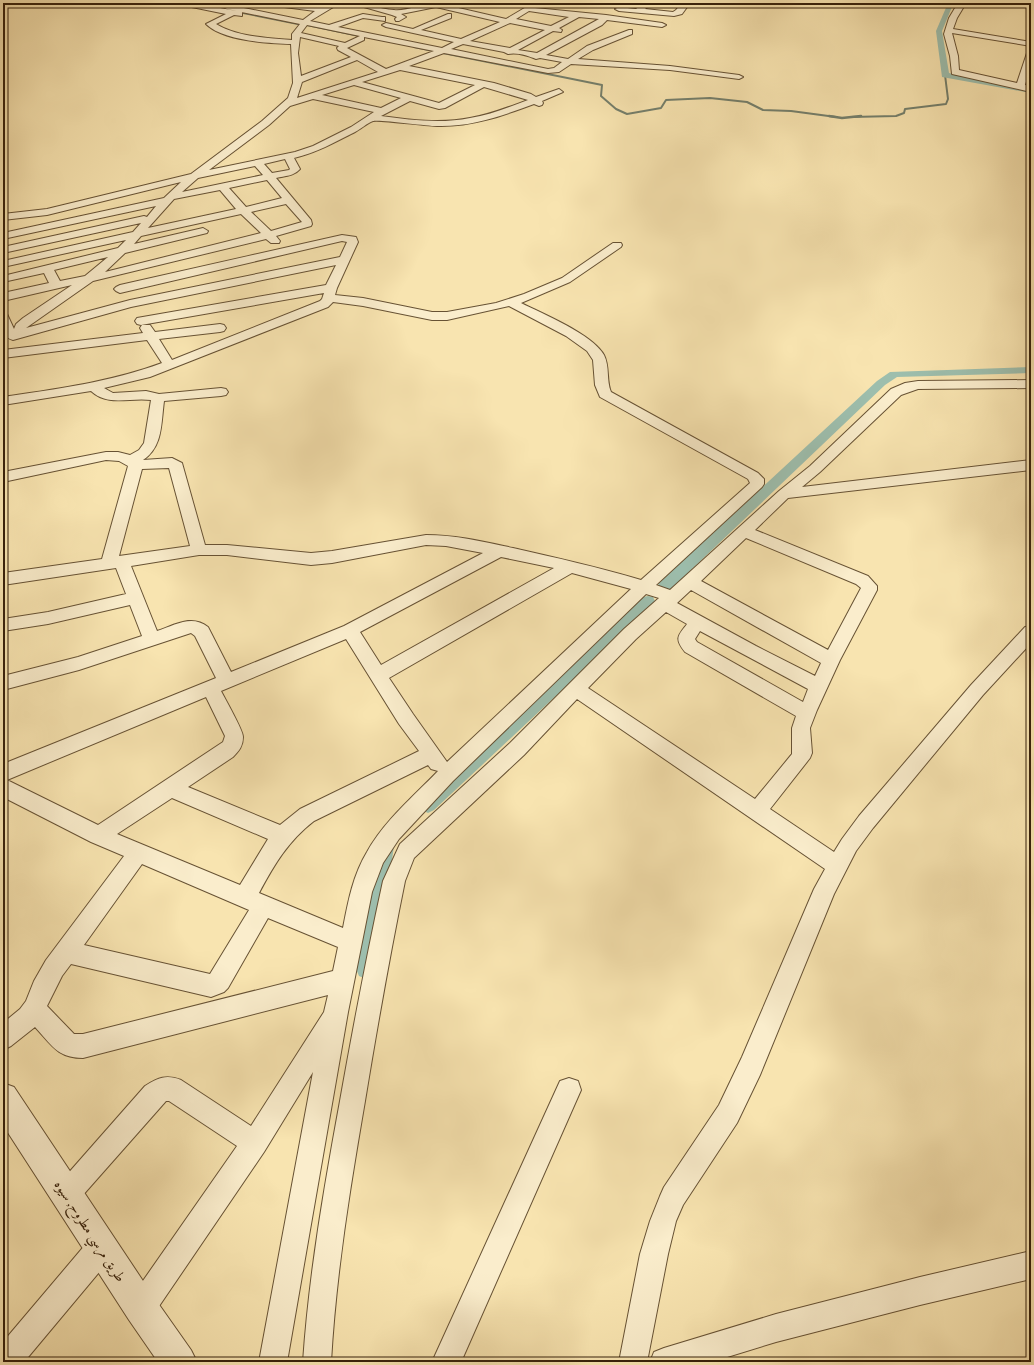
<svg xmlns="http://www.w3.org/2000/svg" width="1034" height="1365" viewBox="0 0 1034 1365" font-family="'IM FELL French Canon',Amiri,serif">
  <rect width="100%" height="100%" fill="#f8e4b0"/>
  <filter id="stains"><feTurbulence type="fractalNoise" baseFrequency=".005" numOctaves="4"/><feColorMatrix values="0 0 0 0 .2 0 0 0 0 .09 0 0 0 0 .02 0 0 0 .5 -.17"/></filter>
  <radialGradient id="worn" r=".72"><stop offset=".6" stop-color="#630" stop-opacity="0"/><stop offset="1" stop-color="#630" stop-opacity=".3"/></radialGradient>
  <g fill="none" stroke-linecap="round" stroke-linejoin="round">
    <!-- stream-far1 -->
    <path stroke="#747f6c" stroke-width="2" d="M195 3 223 9
      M238 12 298 24
      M307 25 364 37
      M414 47 434 51
      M443 53 602 85 601 96 616 109 627 114 661 108 666 100 710 98 747 102 763 110 791 111 836 117
      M851 117 896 116 904 113 905 109 946 104 948 99 945 75"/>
    <!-- stream -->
    <path stroke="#747f6c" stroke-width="2.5" d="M829 116 842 118 861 116"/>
    <!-- canal -->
    <path fill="#9dbead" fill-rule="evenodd" d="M948 3H955L952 7 942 31 949 73 1031 89V93L942 77 936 31Z
      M1031 367V373L897 377 885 385 669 591 664 592 659 591 657 587 659 583 877 381 890 372Z
      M648 596 653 597 655 601 653 605 434 810 428 813 422 810 419 805 422 800 643 597Z
      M385 838 391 840 394 846 376 969 373 976 366 979 359 976 356 969 376 846 379 840Z"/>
    <defs>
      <path id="minor" d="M178 3H193L242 12V16L234 15 216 24C238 37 267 38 292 40V34L300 24 227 9 223 7 229 3H238L234 6 303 20 315 11 269 5 265 3H285L321 8 331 3H340L310 21 329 25 363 14 382 17H385V21L363 18 338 27 442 48 454 42 386 27 382 25 386 23 413 29 448 14H451V18L421 30 461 39 500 22 436 7 401 14 406 17 399 21H396L395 19 397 17 392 15 350 3C366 3 379 9 394 10 404 12 424 3 437 3L506 19 533 3H542L535 8 606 15 662 23 666 25 662 27 607 20 602 25 546 55 568 59 587 46 629 30H632V34L593 50 578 59 670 66 739 75 743 77 739 79 670 70 571 64 559 72 548 73 444 53 409 66 494 83 531 94 536 97 559 89 563 92 542 101 543 103 542 105 539 106 534 104C502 116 471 127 437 126 426 126 378 119 373 121 367 123 361 129 355 132 335 142 316 153 294 158L300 169C294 176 285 176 276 178L311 220 312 224 311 226 276 236 280 241 279 243H271L266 239 93 281 26 328 130 300 340 257 347 242 342 241 120 293 116 291 114 289 116 287 120 285 342 235 356 237 358 242 337 288 335 295 363 298 432 312H447L496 303 524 294 562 278 613 243H621L622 245 621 247 570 282 521 303C543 314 592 334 604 355 610 367 606 380 611 392L758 473 764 479V484L762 487 656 585 670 590 779 491 810 466 891 389 905 383 918 381 1031 380V388L918 389 901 395 820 472 802 487 1031 460V470L788 498 755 530 868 576 877 586V590L840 660 817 710 810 728 812 753 810 758 770 809 834 852 842 839 859 816 971 685 1025 627 1031 626V643L983 695 873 828 856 851 834 894 760 1075 737 1123 683 1205 676 1221 668 1254 647 1362H619L640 1254 650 1221 660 1196 664 1187 719 1105 742 1057 814 889 825 869 577 699 524 755 414 858 405 881C390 954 377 1028 365 1101 350 1188 336 1274 331 1362H303C309 1274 324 1188 340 1101 353 1028 367 954 383 881L400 844 510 743 624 629 659 598 646 594 453 781 399 839 383 863 372 892 348 1012 287 1362H259L313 1072 264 1152 151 1318 141 1322 131 1318 127 1308 131 1298 237 1146 169 1101H166L75 1204 66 1208 57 1204 53 1195 57 1186 145 1086C158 1078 166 1074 181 1080L251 1126 324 1012 328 995 83 1058C57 1058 51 1044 35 1027L11 1046 3 1050V1023L20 1009 26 1001 34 981 46 960 124 856 91 842 3 797V764L216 678 195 636 191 633 79 670 3 690V676L78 657 142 636 130 605 48 624 3 631V619L48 612 126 594 116 568 3 585V573L102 559 128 466 119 461 106 460 3 482V472L106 452H118L130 455 139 450 144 443 151 400C130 397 108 407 91 391L3 405V397C56 389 111 382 162 363L147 340 3 358V350L143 333 140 328 142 325H150L155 332 220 324 224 325 226 328 224 331 220 332 159 339 172 360 320 301 322 299 324 293 141 325 137 324 135 321 137 318 326 285 336 265 131 307 13 340C1 337 3 324 3 313L7 314 14 329 16 324 23 318 72 285 3 301V293L49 283 44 273 3 282V276L118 248 126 240 3 267V261L133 232 141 223 3 253V247L144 216 147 217 156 206 3 239V233L164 198 181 182 47 215 3 220V214L47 209 191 174 262 121 288 98 293 83 291 44C268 43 223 41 206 24L226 14 182 5ZM529 11 569 17 551 26 516 19ZM579 17 599 19 537 53 518 50 553 31 561 32 562 30 559 28ZM510 23 545 30 510 48 470 41ZM307 25 360 36 345 43 301 33ZM300 37 339 46 337 48 338 50 351 57 301 76 298 53ZM364 37 434 51 386 69 347 48 364 40ZM463 44 504 52 508 54C517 52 529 56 536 59L540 58 562 62 554 68 548 69 451 49ZM357 60 378 72 297 98 302 82ZM400 70 475 85 439 103 362 82ZM354 85 401 98 381 108 322 95ZM484 87 528 100C509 107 490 115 470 118 441 124 410 120 381 116L410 101 439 109 445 108ZM313 99 374 112 351 127 313 146 295 152 209 170 269 125 290 106ZM285 159 290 169 289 170 272 173 264 164ZM255 166 263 175 182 192 198 178ZM267 180 282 198 246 207 229 188ZM220 190 236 209 148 228 174 199ZM286 204 302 222 271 231 251 212ZM241 214 261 233 105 272 125 253 207 233 208 231 203 228 134 244 141 236ZM108 257 85 276 60 281 54 270ZM333 302 363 306 432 320H447L509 306 566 336 587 351 593 360 595 385 600 397 748 479 750 483 641 580C598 567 557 558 513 548 485 542 456 535 426 535L332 551 311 553 227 545H205L182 463 172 458 143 460C163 447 161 423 164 401L221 396 226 395 228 392 226 389 221 388 159 394 146 391 113 393 104 388 150 377 328 307ZM169 468 190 546 119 556 142 469ZM746 538 856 584 861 588 828 650 701 581ZM426 545 446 546 483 553 344 626 231 672 208 627C192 614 175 625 157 631L131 566 199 555H227L311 565 332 563ZM501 557 554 568 381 665 360 632ZM572 573 631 589 447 762 413 714 389 678ZM691 590 821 663 815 676 756 646 677 603ZM666 612 687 624C678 636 674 638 685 652L796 716 792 728V754L755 799 588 688 636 639ZM700 631 808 689 803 702 697 642 695 639ZM346 639 399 724 419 751 300 809 280 825 188 787 233 757C239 751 243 746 243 737 243 730 225 699 221 691ZM206 697 225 736 223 742 98 825 7 780ZM428 765 431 769 438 771C414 796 384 821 367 852 353 875 348 902 343 928L259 893C274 865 288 841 314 821ZM172 798 268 839 240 885 117 834ZM142 864 249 910 210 974 84 945ZM268 918 338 947 333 971 83 1034H74L47 1006 62 976 71 964 211 997 224 992 228 988Z
        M643 3H651L645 9 673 12 676 10 682 3H690L682 14 674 16 619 11 615 9 619 7 636 9Z
        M958 3H966L957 18 953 29 1031 42V46L952 33 958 56 959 70 1017 83 1027 53 1031 51V65L1025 85 1031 86V92L952 74 950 56 944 34 949 18Z
        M569 1078 578 1081 581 1090 461 1362H432L560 1081Z
        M101 1234 111 1238 115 1248 111 1258 24 1362H3V1342L91 1238Z
        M1031 1251V1279L920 1305 776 1342 711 1362H650L654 1352 664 1348 776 1314 920 1277Z"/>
      <path id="tertiary" d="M3 1083 14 1087 153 1296 191 1350 197 1362H158L129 1320 3 1125Z"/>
    </defs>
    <!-- minor casing -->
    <use href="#minor" stroke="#675234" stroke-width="2"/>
    <!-- tertiary casing -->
    <use href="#tertiary" stroke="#675234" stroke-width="2"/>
    <!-- minor -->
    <use href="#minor" fill="#faedcc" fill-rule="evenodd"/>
    <!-- tertiary -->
    <use href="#tertiary" fill="#faedcc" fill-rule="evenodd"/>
  </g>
  <g text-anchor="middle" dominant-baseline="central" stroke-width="3" stroke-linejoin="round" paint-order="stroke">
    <!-- near-street labels -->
    <g font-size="14" fill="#37210b" stroke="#faedcc">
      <text transform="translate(90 1231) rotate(57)">طريق مرسي مطروح, سيوه</text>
    </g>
  </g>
  <!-- margin -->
  <rect width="1034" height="1365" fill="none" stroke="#f8e4b0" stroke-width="16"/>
  <rect x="4" y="4" width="1026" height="1357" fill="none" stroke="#37210b" stroke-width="2"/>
  <rect x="8" y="8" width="1018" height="1349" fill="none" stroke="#37210b"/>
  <rect width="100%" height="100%" filter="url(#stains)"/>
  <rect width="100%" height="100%" fill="url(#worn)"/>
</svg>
